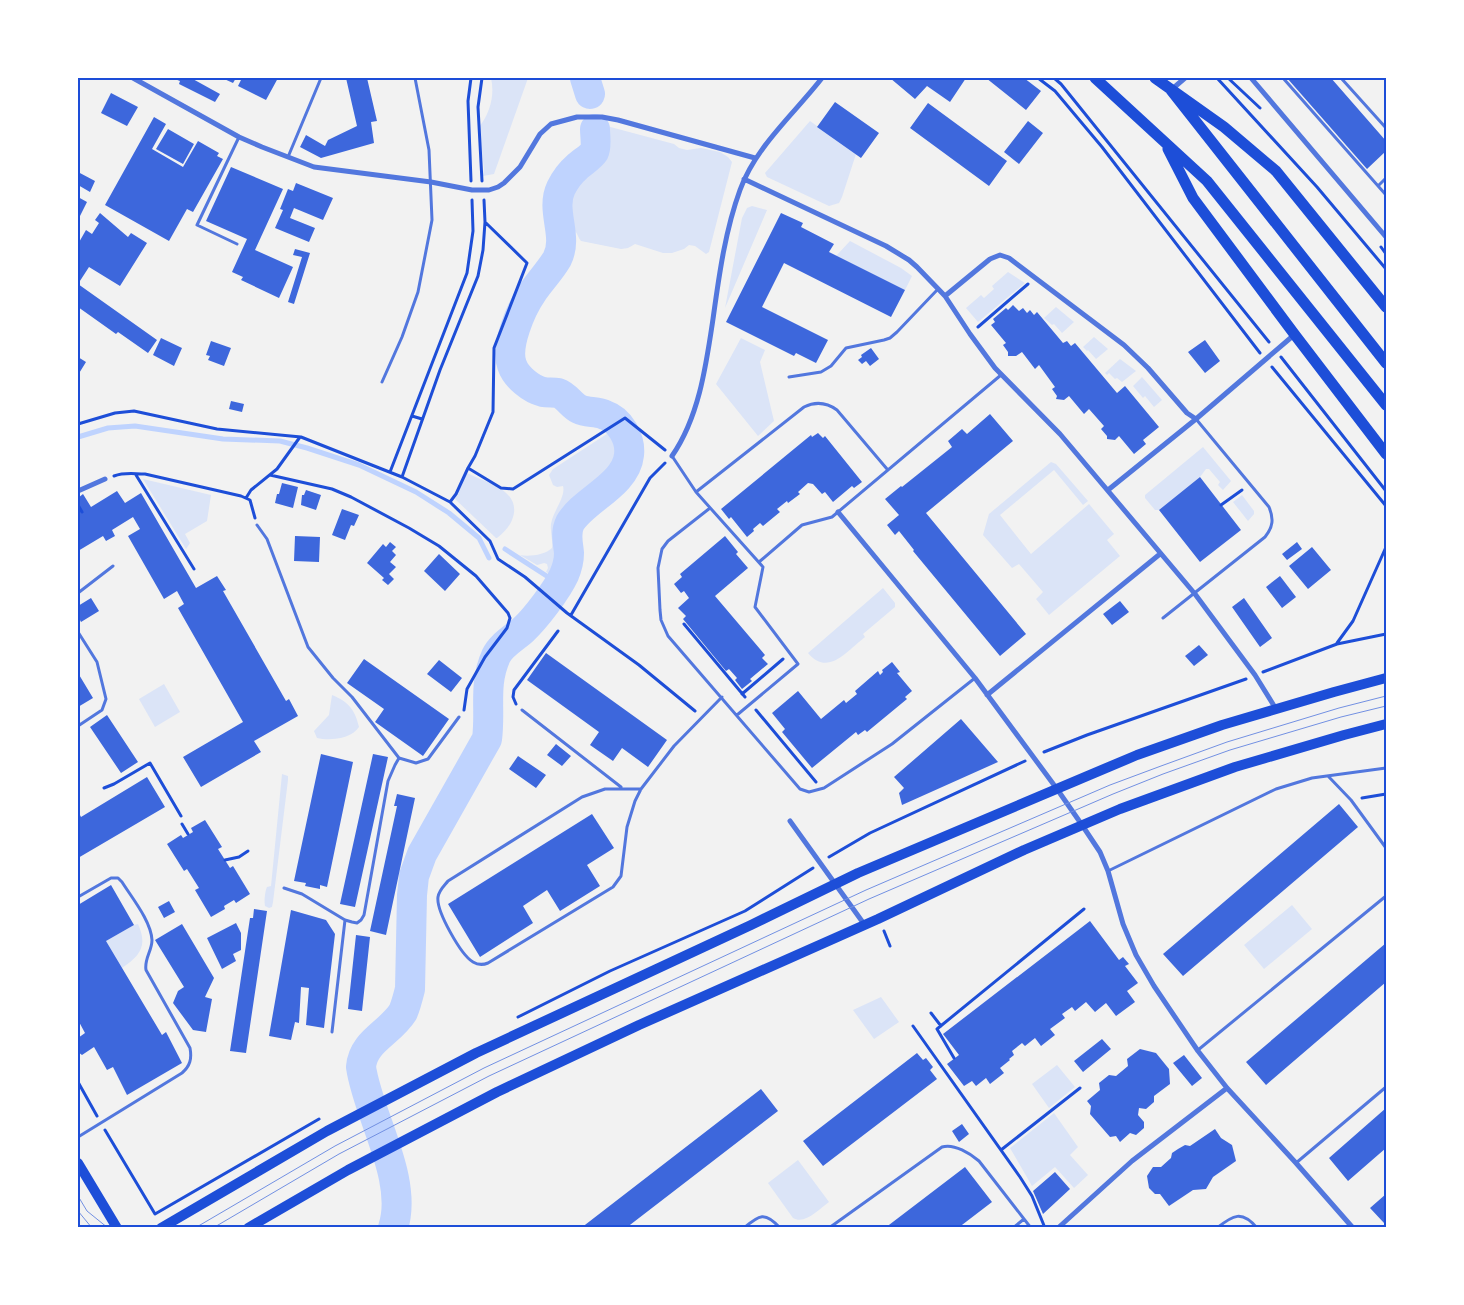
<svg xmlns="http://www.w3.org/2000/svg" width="1464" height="1305" viewBox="0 0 1464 1305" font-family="'Nunito Sans',sans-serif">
  <rect width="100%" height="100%" fill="#f2f2f2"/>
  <!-- green -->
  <path fill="#dbe4f7" d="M491 78H528L494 174 483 176 484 169 479 127C490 113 495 95 491 78Z
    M810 121 856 154 842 197 839 203 829 206 767 177 765 173Z
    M599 125H603L674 144 679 148 687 150 701 148 720 152 728 157 732 162 709 252 706 254 695 246 689 245 684 249 672 253H663L635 244 628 248 621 249 581 241C578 238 578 234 575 231 573 227 567 225 565 220 563 214 562 206 563 200 568 171 593 169 599 147 601 140 599 134 597 128Z
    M752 206 767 210 725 308 742 218 747 208Z
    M850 241 901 268 912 276 905 290 836 256Z
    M1008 272 1025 283 978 322 966 308 981 295 984 298 994 289 992 286Z
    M1056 307 1074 322 1062 333 1054 324 1052 325 1044 318Z
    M1094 337 1108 349 1096 359 1088 350 1087 351 1083 347Z
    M741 338 765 350 760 362 774 421 758 436 716 384Z
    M1120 359 1136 371 1122 382 1117 378 1115 379 1109 373 1107 375 1105 373Z
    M1142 377 1162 400 1154 407 1145 396 1143 398 1133 386Z
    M616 428C622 432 623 437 625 444 632 481 586 494 570 519 558 536 575 563 558 578L546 572 548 568 547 564 544 563 537 565 520 555C529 557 545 555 552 548 553 540 550 531 551 524 553 511 566 497 563 486L557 487 553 485 549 475 553 469Z
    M1203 447 1231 481 1223 490 1218 485 1220 482 1209 469H1206L1200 477 1159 510H1155L1145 498V495Z
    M1051 462 1056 464 1088 501 1083 505 1054 470 1000 515 1031 554 1089 504 1114 534 1107 540 1120 556 1049 615 1036 599 1043 592 1019 564 1012 568 983 535 989 514Z
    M467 473C485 482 517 489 514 513 512 524 506 531 497 538H496L455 499Z
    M143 479 211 495 207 521 185 534 190 543 186 549Z
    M1242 495 1254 511V514L1248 521 1233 502Z
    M883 588 895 603V607L863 634 865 637C847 651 828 677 808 653Z
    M164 684 180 712 155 727 139 699Z
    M332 695C349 702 355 710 359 727 351 739 330 741 317 738L314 731 329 715Z
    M282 774 288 776V780L273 902 272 907 269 908 265 906C264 902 265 891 267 887L271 886Z
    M1292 905 1312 929 1264 969 1244 945Z
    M138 924C148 946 140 956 122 968L106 941 134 925Z
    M881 997 899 1022 874 1039 853 1010Z
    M1057 1065 1075 1087 1049 1108 1032 1084Z
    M1054 1113 1078 1147 1070 1155 1088 1175 1074 1188 1055 1167 1032 1186 1010 1148Z
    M798 1160 829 1202C819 1209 805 1225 793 1218L768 1183Z"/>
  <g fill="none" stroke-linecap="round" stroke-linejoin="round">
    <!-- stream -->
    <path stroke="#bfd3fe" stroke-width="5" d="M78 437 108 428 135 426 223 439 280 441 307 448 359 465 416 492 449 513 479 538 489 558
      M505 549 559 584"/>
    <!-- river -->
    <path stroke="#bfd3fe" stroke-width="30" d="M585 78 590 94
      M393 1228C409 1179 368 1116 361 1067 363 1041 390 1033 403 1012 406 1005 408 997 410 989L412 895 414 876 422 854 487 739C491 710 483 685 496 656 501 645 514 638 523 630 536 618 557 590 564 575 567 568 569 559 569 553 568 542 565 533 570 523 583 500 626 485 629 455 631 439 620 420 605 415 597 411 587 413 579 409 571 405 567 396 558 393 553 392 548 393 543 392 531 389 516 377 512 365 505 346 521 309 532 293 540 281 550 271 557 259 569 236 550 211 561 188 565 180 570 173 577 167 582 162 590 158 594 152 597 146 595 136 595 129"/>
  </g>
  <!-- building -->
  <path fill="#3d67dc" d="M172 78H191L220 94 215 102 179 84 180 81Z
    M222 78H236L233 83Z
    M242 78H278L266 100 238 86Z
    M346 78H367L377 121 371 122 374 143 321 158 300 147 306 135 325 146 328 140 357 126Z
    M890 78H966L950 102 927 86 915 99Z
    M986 78H1024L1041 91 1026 110Z
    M1287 78H1331L1386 141V151L1367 169Z
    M111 93 138 107 127 126 101 113Z
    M835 102 879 133 861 158 817 127Z
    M928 103 1007 161 989 186 910 128Z
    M154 117 166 124 152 149 183 167 198 141 219 153 217 156 223 159 193 212 187 209 169 241 105 205Z
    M1028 121 1043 133 1019 164 1004 152Z
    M168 129 194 144 183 164 156 149Z
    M231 167 283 189 255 250 293 267 279 298 241 280 243 277 232 272 247 239 206 221Z
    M78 172 95 181 90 192 78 185Z
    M296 183 333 198 323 220 294 208 290 218 315 228 309 242 275 228 283 210 280 209 288 189 293 191Z
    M78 197 87 202 78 220Z
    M100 213 128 237 131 233 147 243 120 286 89 267 78 284V244L86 230 92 234 99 223 95 220Z
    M781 213 803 223 801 227 834 244 829 252 905 290 891 317 784 263 762 307 828 340 816 363 796 353 794 356 726 322Z
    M295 249 310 253 294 304 288 302 302 257 293 255Z
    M78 284 157 340 148 353 118 332 116 334 78 307Z
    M1013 305 1019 311 1023 308 1027 313 1030 310 1034 315 1037 312 1063 343 1067 341 1071 346 1075 343 1117 393 1125 386 1159 427 1143 440 1146 444 1134 454 1119 436 1115 440 1107 439V436L1101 429 1104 426 1089 409 1084 414 1069 396 1064 400 1056 399 1057 396 1052 389 1055 387 1039 365 1035 369 1022 352 1016 356H1008V352L1003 345 1006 343 991 325 995 322 993 319 1006 308 1008 310Z
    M161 338 182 348 174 366 153 355Z
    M1205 340 1220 361 1205 373 1188 352Z
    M211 341 231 348 224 366 208 360 210 356 206 355Z
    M871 348 879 359 870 366 866 361 862 364 858 360 862 357 861 355Z
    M78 357 86 362 78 375Z
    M231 401 244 404 242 412 229 409Z
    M990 414 1013 441 926 513 1026 634 1000 656 913 551 914 550 899 531 895 535 887 525 899 515 885 499 901 486 902 487 952 447 948 441 962 429 967 434Z
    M818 433 823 438 825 436 862 482 854 488 852 486 833 502 825 492 822 494 813 484 808 483 798 492 800 494 788 503 787 501 777 509 780 512 763 526 760 523 753 529 754 531 747 537 731 517 729 519 721 509 811 435 812 437Z
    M1200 477 1241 530 1200 562 1159 510Z
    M282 483 298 487 293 508 275 503 277 494H279Z
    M306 490 321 495 316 510 301 505 302 495H304Z
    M117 491 125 503 141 493 196 588 217 576 226 590 223 591 286 701 289 699 298 716 254 741 261 752 201 787 183 757 243 722 178 608 184 604 177 591 164 599 128 536 140 529 133 517 112 530 115 536 106 541 103 536 78 551V498L83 494 91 507Z
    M342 509 359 515 354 526 351 525 345 540 332 535Z
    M295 536 320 537 319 562 294 561Z
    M725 536 738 552 736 554 748 568 715 596 765 655 762 658 768 664 750 679 752 681 742 689 735 680 737 678 729 669 726 671 683 619 686 616 678 608 689 598 684 591 681 593 674 584 682 577 680 574Z
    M390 542 396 547 392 551 396 555 390 562 396 567 389 574 394 579 388 585 382 580 384 578 367 563 383 544 386 547Z
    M1297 542 1302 549 1287 560 1282 554Z
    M1312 547 1331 570 1308 589 1289 566Z
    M439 554 460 574 445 591 424 571Z
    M1280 576 1296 597 1282 608 1266 587Z
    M91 598 99 611 81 622 78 616V606Z
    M1244 598 1272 638 1260 647 1232 607Z
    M1120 601 1129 612 1112 625 1103 614Z
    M1199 645 1208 655 1194 666 1185 656Z
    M546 653 667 740 648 767 622 748 613 761 590 745 599 732 527 680Z
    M364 659 449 719 423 756 375 722 384 709 347 683Z
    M439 660 462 678 451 692 427 674Z
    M892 662 900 672 897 673 912 691 905 697 907 699 867 732 865 730 858 735 856 732 812 768 782 732 785 729 772 713 798 691 821 719 844 700 846 703 857 694 855 691 878 671 880 675 883 672 882 670Z
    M78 673 93 698 78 707Z
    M107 715 138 762 121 773 90 727Z
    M961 719 998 762 902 805 899 793 904 788 894 777Z
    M556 744 571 756 562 766 547 755Z
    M321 754 353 762 327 887 320 885V889L305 886 306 883 294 881Z
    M373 754 388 757 355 907 340 904Z
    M518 756 546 775 536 788 509 769Z
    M147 777 165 807 78 858V811L81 817Z
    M397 794 415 798 386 935 370 931 397 806H394Z
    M1339 804 1358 827 1183 976 1163 954Z
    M592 814 614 848 587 865 600 886 560 911 547 890 523 906 533 923 480 957 448 904Z
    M205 820 222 847 218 849 230 868 233 866 250 894 236 903 234 900 224 906 225 909 211 917 195 890 199 888 187 869 184 871 167 844 181 835 183 838 193 832 191 828Z
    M111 885 134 925 106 941 162 1035 166 1032 182 1063 127 1095 113 1067 107 1070 94 1047 82 1055 78 1052V1038L85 1033 78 1020V905Z
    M169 901 175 912 164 918 158 907Z
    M254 909 267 911 246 1053 230 1051 250 918H253Z
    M291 910 326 920 335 934 324 1028 306 1025 309 988 301 987 299 1023 295 1022 291 1040 269 1036Z
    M1090 921 1119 960 1123 957 1129 964 1125 966 1138 983 1127 991 1135 1002 1116 1016 1106 1003 1095 1012 1086 1002 1075 1011 1072 1007 1062 1014 1065 1018 1050 1029 1055 1035 1041 1046 1035 1038 1025 1046 1022 1043 1012 1051 1014 1055 1009 1059 1010 1060 1000 1068 1004 1073 990 1084 986 1078 976 1086 972 1081 964 1086 947 1064 959 1055 943 1034Z
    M236 923 241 933V950L233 954 236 961 222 969 207 938Z
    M182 924 214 978 205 997 212 999 206 1032 193 1030 173 1003 178 991 184 987 155 940Z
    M356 935 370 937 362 1011 348 1009Z
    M1386 943V982L1266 1085 1246 1062Z
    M1102 1039 1111 1049 1083 1072 1074 1061Z
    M1140 1049 1156 1053 1169 1069 1170 1084 1154 1096V1102L1146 1109 1139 1108 1138 1115 1144 1122V1128L1136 1135 1130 1133 1120 1142 1116 1136 1110 1137 1090 1114 1091 1106 1087 1101 1100 1090 1099 1083 1109 1075 1116 1076 1128 1066 1127 1059Z
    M917 1053 923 1060 926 1058 933 1067 930 1070 937 1079 823 1166 803 1141Z
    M1184 1055 1202 1078 1192 1086 1173 1063Z
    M761 1089 778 1111 626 1228H581Z
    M1386 1108V1148L1348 1181 1329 1158Z
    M962 1124 969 1134 959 1142 952 1131Z
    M1215 1129 1221 1138 1232 1145 1236 1161 1213 1177 1206 1189 1193 1190 1169 1206 1160 1194H1155L1149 1188 1147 1176 1153 1167H1161L1171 1158 1172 1153 1178 1149 1185 1145 1190 1146Z
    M965 1167 992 1202 958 1228H885Z
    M1055 1172 1070 1189 1043 1214 1033 1191Z
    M1386 1194V1221L1384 1223 1370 1208Z"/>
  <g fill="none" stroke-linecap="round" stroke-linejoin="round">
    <!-- path -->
    <path stroke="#1d4ed8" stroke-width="3" d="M482 78 478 107 482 181
      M1038 78 1055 91 1102 147 1260 353
      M1054 78 1061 84 1269 342
      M1217 78 1317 187 1386 269
      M1228 78 1260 108
      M471 181 468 101 471 78
      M1381 247 1386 254
      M978 327 1028 284
      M1281 357 1386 491
      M1272 367 1386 506
      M412 416 422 419
      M78 424 115 413 134 411 217 429 301 437 402 477 450 502 490 541 498 559 525 577 567 613 639 665 695 711
      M468 468 501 488 513 489 625 418 665 450
      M390 472 467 273 473 231 472 200
      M136 475 194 569
      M270 475 332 489 351 497 409 528 439 546 476 576 508 613 510 618 507 628 485 657 467 689 464 710
      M114 476C125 472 133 474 145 474L241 496 250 500 255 518
      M402 477 440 370 478 276 483 250 485 222 484 200
      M246 498 251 490 277 469 300 437
      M450 502 456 494 468 468 475 456 493 412 494 348 527 263 486 223
      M78 505 82 512
      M1221 505 1242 490
      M571 615 650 478 665 463
      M684 624 745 697
      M1337 643 1353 621 1386 547V531
      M1263 672 1337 644 1386 634
      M742 694 783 659
      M516 704 513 697 514 690 558 631
      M756 710 816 782
      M1044 752 1087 735 1246 679
      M104 788 114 784 150 763 181 816
      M1362 798 1386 794
      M182 824 188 834
      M829 857 870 833 1025 761
      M225 860 239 857 248 851
      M884 931 890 946
      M931 1013 941 1026
      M518 1017 610 971 745 911 813 868
      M913 1026 1020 1177 1032 1196 1045 1228
      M954 1058 937 1029 1084 909
      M78 1082 97 1116
      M105 1130 155 1214 319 1119
      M1001 1150 1080 1088"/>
    <!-- service -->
    <path stroke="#5277de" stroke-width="3" d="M1283 78 1386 195
      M1341 78 1386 128
      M288 157 321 78
      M1379 185 1386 178
      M237 244 197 225 239 137
      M789 377 821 372 831 366 846 348 884 340 890 338 897 332 938 289
      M382 382 402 337 418 292 432 220 429 150 415 78
      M672 456 696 492 763 567 755 607 798 664 737 715
      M696 492 804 407C816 401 826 402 837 410L887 469
      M710 508 668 541 662 549 658 568 660 610 661 620 668 636 800 789 809 792 824 788 892 744 975 678
      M257 525 267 539 308 647 333 678 352 697 399 758 395 765 388 781 364 915 361 920 357 923 352 922 345 920 302 894 284 888
      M759 562 802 525 832 517 1001 375
      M78 593 113 566
      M1163 618 1265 537C1273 527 1274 519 1269 507L1196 419
      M78 632 97 662 106 699 102 710 78 726
      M522 710 621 787
      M399 758 416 763 428 759 459 717
      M1328 776 1351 800 1386 848
      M641 789H605L582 797 448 881C444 886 439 890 438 897 436 911 461 955 473 962 478 965 483 965 488 963L613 887 621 876 627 827 635 801 641 789 674 746 722 697
      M1108 871 1276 789 1312 778 1386 768
      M78 897 111 878H118L122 882C132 898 151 921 152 940 152 951 144 959 146 970L190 1048C192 1059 190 1066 182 1073L78 1137
      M332 1032 345 920
      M1198 1050 1386 896
      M1296 1163 1386 1087
      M744 1228C759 1215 765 1211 780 1228
      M829 1228 942 1147C954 1143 971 1154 979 1161L1031 1228
      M1013 1228 1024 1219
      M1217 1228C1233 1215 1242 1210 1257 1228"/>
    <!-- minor -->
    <path stroke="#5277de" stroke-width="5" d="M133 78 239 137 262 147 314 167 431 182 472 190H489L498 187 504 183 520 167 540 134 551 124 577 117H602L618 120 755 158
      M1251 78 1386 237
      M1171 90 1185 78
      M744 179 886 246 909 260 917 267 945 296 970 334 995 368 1060 434 1195 594 1255 675 1276 709
      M945 296 990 259 1000 255 1009 258 1124 345 1148 368 1187 413 1196 419
      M672 456C699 417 706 366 713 319 719 276 725 231 740 190 756 146 794 114 822 78
      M1108 490 1196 419 1294 335
      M78 491 105 479
      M838 512 975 678 1057 789 1082 825 1100 852 1108 871 1123 924 1136 955 1154 986 1198 1051 1227 1088 1296 1163 1353 1228
      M987 695 1160 554
      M790 821 864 924
      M1058 1228 1132 1161 1227 1088"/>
    <!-- secondary -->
    <path stroke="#1d4ed8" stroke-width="10" d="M78 1163 117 1228
      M161 1228 327 1131 476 1053 751 925 858 873 1137 755 1222 725 1334 692 1386 678
      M248 1228 348 1170 497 1092 639 1025 878 919 1024 850 1120 809 1235 767 1344 735 1386 724"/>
    <!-- primary -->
    <path stroke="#1d4ed8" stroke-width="11" d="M1095 78 1207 181 1386 405
      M1155 78 1224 127 1276 171 1386 307
      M1171 90 1386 363
      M1168 149 1193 198 1295 335 1386 454"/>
    <!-- tram -->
    <path stroke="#7290e2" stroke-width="1" d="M78 1196 87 1211 108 1228
      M78 1211 92 1228
      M195 1228 335 1146 484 1068 866 890 1110 785 1161 766 1227 742 1339 708 1386 696
      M213 1228 339 1154 489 1076 869 899 1113 794 1163 774 1230 750 1341 717 1386 706"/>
  </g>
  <!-- border -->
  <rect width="1464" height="1305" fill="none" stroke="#ffffff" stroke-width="158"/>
  <rect x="79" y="79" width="1306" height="1147" fill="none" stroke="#1d4ed8" stroke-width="2"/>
</svg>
